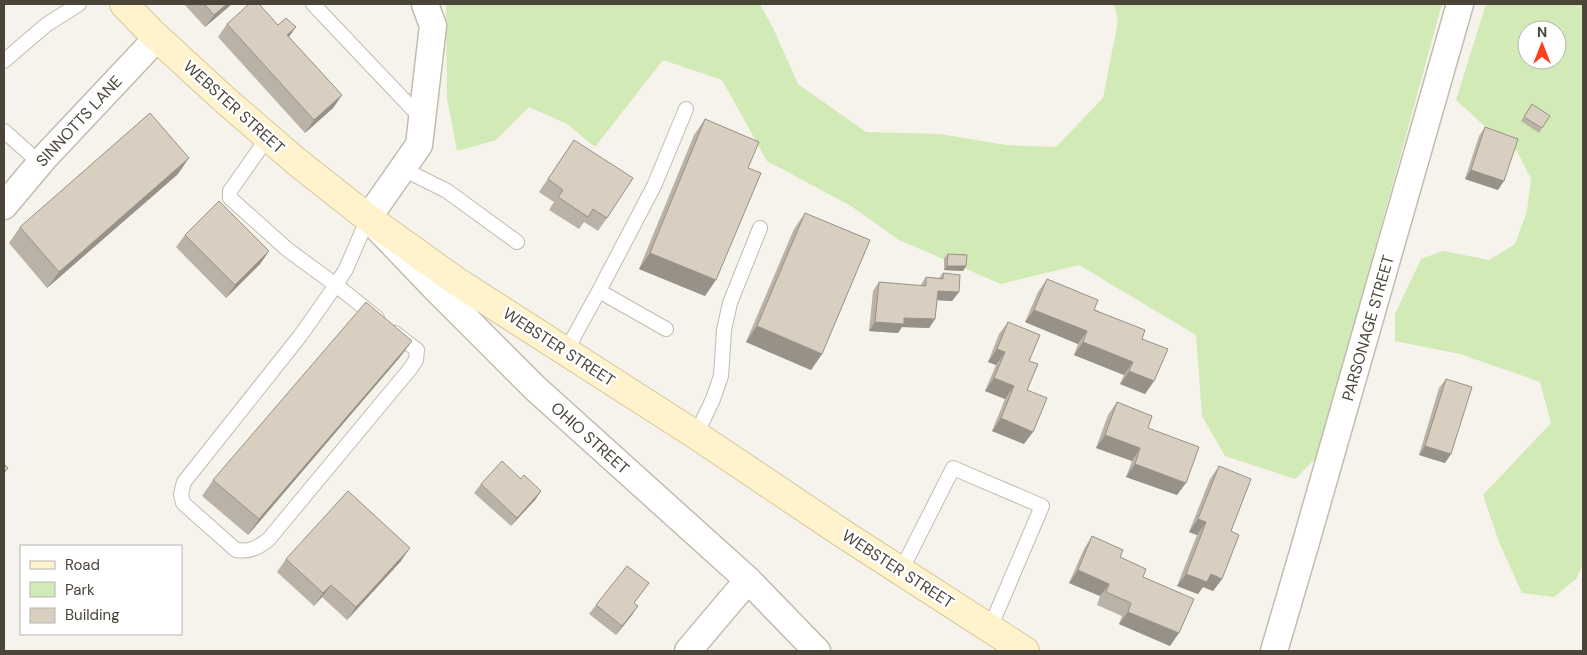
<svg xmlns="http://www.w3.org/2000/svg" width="1587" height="655" viewBox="0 0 1587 655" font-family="'DM Sans',sans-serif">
  <rect width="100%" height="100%" fill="#f6f3ec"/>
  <!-- green -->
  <path fill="#d2eab5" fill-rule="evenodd" d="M446 4H760L774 30 798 84 866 132 940 134 1006 145 1056 147 1103 98 1118 21 1114 4H1442L1318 456 1295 479 1225 456 1202 416 1196 335 1079 265 1001 284 899 240 851 206 767 161 722 80 663 60 595 147 567 124 529 107 496 140 457 151 447 98Z
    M1486 4H1583V565L1576 579 1554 597 1522 593 1499 542 1483 495 1551 423 1540 382 1460 354 1395 341V314L1421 259 1443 251 1489 260 1515 244 1527 211 1531 179 1517 151 1489 130 1456 100ZM1527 30H1557V60H1527Z"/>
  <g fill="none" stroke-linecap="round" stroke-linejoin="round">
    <defs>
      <path id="lane" d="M313 4 422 119
        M4 61 46 25 79 4
        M4 131 40 163
        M268 137 230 191V198L288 250 336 285 377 318
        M403 169 447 191 517 242
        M368 218 346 269 336 285 300 336 184 482 181 494 183 503 236 550C250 552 257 548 268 540L410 369 416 360 417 350 395 333
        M599 291 666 329
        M566 351 599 291 654 186 686 109
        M696 435 713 399 721 376 724 330 730 303 760 228
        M901 571 953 468 1042 506 990 628"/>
      <path id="street" d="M425 4 433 26 419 145 368 218 435 288 535 388 748 580 817 651
        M4 206 46 156 157 38
        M688 651 748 580
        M1274 651 1306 542 1460 4"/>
      <path id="secondary" d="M124 4 150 31 225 100 297 162 368 218 456 281 696 435 845 535 1025 651"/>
    </defs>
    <!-- lane casing -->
    <use href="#lane" stroke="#c2bbae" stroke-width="16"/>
    <!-- street casing -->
    <use href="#street" stroke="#c2bbae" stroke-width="29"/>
    <!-- secondary casing -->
    <use href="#secondary" stroke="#d6c79b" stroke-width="30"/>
    <!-- lane -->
    <use href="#lane" stroke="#fff" stroke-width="14"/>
    <!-- street -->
    <use href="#street" stroke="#fff" stroke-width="26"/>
    <!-- secondary -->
    <use href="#secondary" stroke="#fff3cd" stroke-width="28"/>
  </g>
  <!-- wall -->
  <path fill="#bab2a6" d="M184 4H232L205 27Z
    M227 24 289 37 342 95 333 108 305 133 218 37Z
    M1532 104 1542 128 1539 133 1521 121Z
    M705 119 748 168 705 296 639 269 694 135Z
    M1485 127 1498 190 1465 179 1479 136Z
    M574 140 607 218 598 231 584 222 579 229 549 210 554 202 539 192Z
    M178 174 47 288 9 243 20 227Z
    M805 213 822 354 811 370 746 342 794 229Z
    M185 235 269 251 260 264 226 298 176 247Z
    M948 254 966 266 963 271 944 270V258Z
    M943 273 959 292 952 301 937 300 935 319 929 328 902 327 898 333 869 331 873 291 879 282 920 286 926 277 939 278Z
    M1047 279 1142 339 1154 381 1145 394 1120 384 1124 375 1074 355 1078 344 1025 322 1038 292Z
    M1008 322 1029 361 1024 444 992 431 1005 399 985 391 996 365 988 362 999 334Z
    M412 341 400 357 248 535 202 496 213 480Z
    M1446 379 1445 463 1419 455 1439 388Z
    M1117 402 1148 428 1177 495 1126 477 1132 461 1096 448 1108 415Z
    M1219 466 1231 531 1222 579 1213 591 1203 587 1198 594 1177 586 1197 535 1189 532 1210 479Z
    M521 479 541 491 535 500 511 526 474 493 481 484Z
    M1092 536 1120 557 1143 577 1170 646 1119 624 1122 616 1097 605 1100 596 1069 583 1084 549Z
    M286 559 401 561 347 620 322 597 314 606 277 572Z
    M649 583 634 603 632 615 616 635 589 614 596 605Z"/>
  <!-- shaded-wall -->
  <path fill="#979187" d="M227 4H232L205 27 214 15Z
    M296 27 287 40V35Z
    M342 95 333 108 305 133 314 120Z
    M189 158 178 174 47 288 59 272Z
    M1471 170 1504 181 1498 190 1465 179Z
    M269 251 260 264 226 298 235 285Z
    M650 253 716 280 705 296 639 269Z
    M947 266H966L963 271 944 270Z
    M938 291 959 292 952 301 932 300Z
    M1034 310 1087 331 1078 344 1025 322Z
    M904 318 935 319 929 328 902 327 898 333 869 331 875 322Z
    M757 326 822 354 811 370 746 342Z
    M412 341 400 357 248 535 259 519Z
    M1083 342 1133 362 1124 375 1074 355Z
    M997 349 1005 352 996 365 988 362Z
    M1129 371 1154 381 1145 394 1120 384Z
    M994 378 1014 386 1005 399 985 391Z
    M1001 418 1033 432 1024 444 992 431Z
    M1105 435 1140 448 1132 461 1096 448Z
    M1425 446 1451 454 1445 463 1419 455Z
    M1135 464 1186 483 1177 495 1126 477Z
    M541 491 535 500 511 526 517 518Z
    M1198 519 1206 522 1197 535 1189 532Z
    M410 548 401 561 347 620 356 607Z
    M1078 570 1109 584 1100 596 1069 583Z
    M1186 574H1211L1222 579 1213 591 1203 587 1198 594 1177 586Z
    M331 585 322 597 314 606 323 593Z
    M638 606 632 615 616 635 622 626Z
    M1128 612 1179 633 1170 646 1119 624Z"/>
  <!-- building -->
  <path fill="#d8cfc1" stroke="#979187" d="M204 4H227L214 15Z
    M249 4H259L278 25 286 18 296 27 287 35 342 95 314 120 227 24Z
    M1532 104 1550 116 1542 128 1524 117Z
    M150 113 189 158 59 272 20 227Z
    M705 119 759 142 748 168 761 173 716 280 650 253Z
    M1485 127 1518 139 1504 181 1471 170Z
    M574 140 633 178 607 218 593 209 588 217 558 197 563 190 548 179Z
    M219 201 269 251 235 285 185 235Z
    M805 213 870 240 822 354 757 326Z
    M948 254 967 255 966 266H947Z
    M943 273 960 275 959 292 938 291 935 319 904 318V324L875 322 879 282 926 286V277L943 279Z
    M1047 279 1098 300 1094 310 1145 330 1142 339 1168 349 1154 381 1129 371 1133 362 1083 342 1087 331 1034 310Z
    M366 302 412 341 259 519 213 480Z
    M1008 322 1040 335 1029 361 1038 364 1027 390 1047 398 1033 432 1001 418 1014 386 994 378 1005 352 997 349Z
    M1446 379 1472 387 1451 454 1425 446Z
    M1117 402 1152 416 1148 428 1199 447 1186 483 1135 464 1140 448 1105 435Z
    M502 461 521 479 524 475 541 491 517 518 481 484Z
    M4 464 8 468 4 473Z
    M1219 466 1251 479 1231 531 1239 535 1222 579 1211 574 1207 582 1186 574 1206 522 1198 519Z
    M348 491 410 548 356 607 331 585 323 593 286 559Z
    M1092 536 1123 550 1120 557 1146 569 1143 577 1194 599 1179 633 1128 612 1131 603 1106 592 1109 584 1078 570Z
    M627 566 649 583 634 603 638 606 622 626 596 605Z"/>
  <g text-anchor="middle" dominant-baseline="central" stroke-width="5" stroke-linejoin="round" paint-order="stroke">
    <!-- street labels -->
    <g font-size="16" fill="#4b4439" stroke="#fff">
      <text transform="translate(234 107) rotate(42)">WEBSTER STREET</text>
      <text transform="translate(79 121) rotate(-47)">SINNOTTS LANE</text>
      <text transform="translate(1368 328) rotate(-74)">PARSONAGE STREET</text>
      <text transform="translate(559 347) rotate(33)">WEBSTER STREET</text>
      <text transform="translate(590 438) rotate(42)">OHIO STREET</text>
      <text transform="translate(898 569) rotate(33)">WEBSTER STREET</text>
    </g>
  </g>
  <!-- border -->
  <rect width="1587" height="655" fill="none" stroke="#4b4439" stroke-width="10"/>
  <!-- legend -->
  <rect x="20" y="545" width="162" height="90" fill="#ffffff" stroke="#b7b4b0"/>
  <rect x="30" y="561" width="25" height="8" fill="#fff3cd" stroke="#b7b4b0"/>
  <text x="65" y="570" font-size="15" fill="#4b4439">Road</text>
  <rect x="30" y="582" width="25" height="15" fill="#d2eab5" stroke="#b7b4b0"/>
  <text x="65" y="595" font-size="15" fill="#4b4439">Park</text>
  <rect x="30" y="608" width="25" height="15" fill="#d8cfc1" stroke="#b7b4b0"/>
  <text x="65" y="620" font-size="15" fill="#4b4439">Building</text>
  <!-- north arrow -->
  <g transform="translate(1542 45)"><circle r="24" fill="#ffffff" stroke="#b7b4b0"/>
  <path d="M0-4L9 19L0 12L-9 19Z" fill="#fc3f1d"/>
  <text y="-8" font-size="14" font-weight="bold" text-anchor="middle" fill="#4b4439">N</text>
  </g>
</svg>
